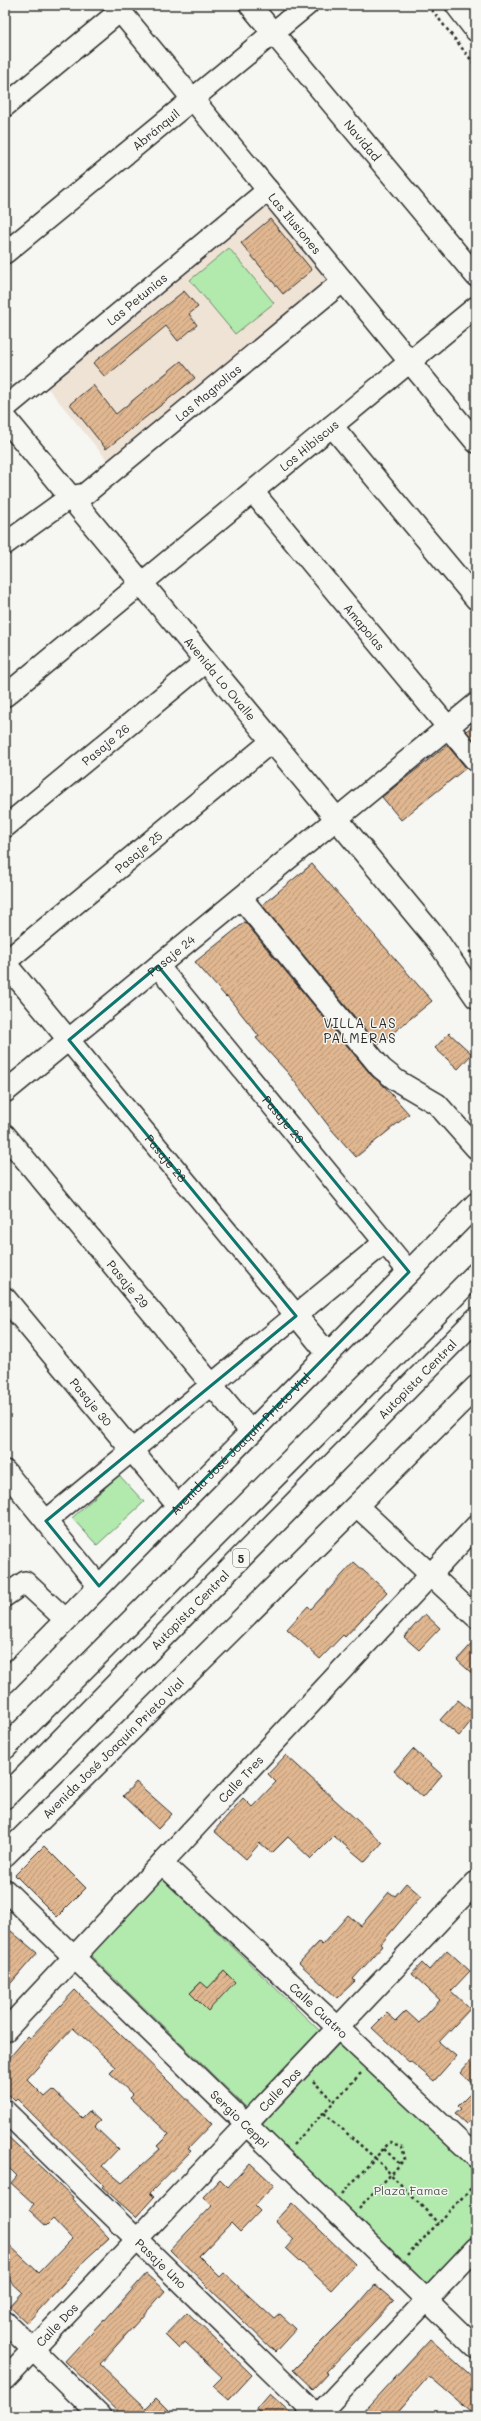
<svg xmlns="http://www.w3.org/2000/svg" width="481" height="2421" viewBox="0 0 481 2421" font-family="Mali,sans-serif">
  <defs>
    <pattern id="building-hatch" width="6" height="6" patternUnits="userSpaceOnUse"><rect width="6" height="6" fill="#e0b790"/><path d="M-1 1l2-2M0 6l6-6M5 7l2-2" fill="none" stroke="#b69576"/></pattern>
  </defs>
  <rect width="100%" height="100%" fill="#f6f6f2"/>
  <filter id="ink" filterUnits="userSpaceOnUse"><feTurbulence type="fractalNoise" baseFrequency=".025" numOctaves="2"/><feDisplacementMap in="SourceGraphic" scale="8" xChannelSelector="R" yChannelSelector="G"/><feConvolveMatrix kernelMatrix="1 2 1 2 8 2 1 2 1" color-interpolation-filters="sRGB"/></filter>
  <g filter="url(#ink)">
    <!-- built -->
    <path fill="#efe3d5" d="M264 203 328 280 107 460 46 386Z"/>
    <!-- green -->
    <path fill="#b2e9ad" stroke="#6e8a6c" d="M229 248 274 303 235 334 190 280Z
      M119 1475 144 1502 97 1545 72 1518Z
      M161 1878 323 2034 249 2110 88 1953Z
      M341 2042 476 2172V2245L432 2290 261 2125Z"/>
    <!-- building -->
    <path fill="url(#building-hatch)" stroke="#2b2b2b" fill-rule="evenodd" d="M270 219 312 270 283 294 241 243Z
      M184 291 198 307 189 314 197 325 178 341 166 326 105 377 93 363Z
      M181 361 195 378 106 449 70 404 93 385 116 414Z
      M476 723V742L466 731Z
      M447 745 466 768 401 820 382 797Z
      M312 864 432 1001 378 1045 262 905Z
      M245 922 372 1076 384 1086 409 1114 356 1157 331 1129 288 1073 256 1038 259 1036 227 996 226 997 195 962Z
      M449 1033 472 1054 458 1069 435 1048Z
      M354 1562 387 1592 345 1637 343 1635 320 1659 287 1629 308 1606 311 1609Z
      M425 1614 440 1628 419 1650 404 1637Z
      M476 1639V1677L457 1660Z
      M458 1700 476 1715 459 1736 440 1720Z
      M413 1749 442 1775 423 1797 394 1771Z
      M286 1755 382 1843 365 1862 334 1836 311 1859 288 1837 272 1853 260 1843 246 1859 214 1831 243 1798 252 1807 276 1782 268 1774Z
      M136 1782 172 1814 158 1829 123 1796Z
      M44 1846 86 1888 57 1917 15 1875Z
      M406 1883 421 1896 381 1944 383 1946 353 1979 355 1981 337 1998 299 1963 319 1942 322 1945 348 1915 361 1926 389 1892 395 1896Z
      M5 1926 37 1953 5 1990Z
      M447 1950 470 1971 451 1991 470 2009 439 2042 456 2056 434 2081 410 2061 409 2062 372 2028 387 2013 396 2021 406 2011 419 2023 440 2000 412 1974 422 1963 429 1970Z
      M224 1971 235 1982 208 2011 190 1993 201 1982 208 1988Z
      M75 1990 212 2124 188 2149 191 2151 150 2193 154 2197 136 2217 102 2187 104 2185 17 2099 15 2101 5 2091V2063L28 2036 30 2038ZM73 2028 116 2067 110 2073 133 2095 130 2098 169 2134 157 2146 160 2149 122 2183 102 2166 118 2149 94 2126 100 2121 89 2111 82 2118 53 2090 45 2097 27 2079Z
      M476 2054V2087L460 2073Z
      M476 2088V2123L472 2119 466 2124 455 2114 461 2109 458 2106Z
      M5 2134 73 2197 72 2199 109 2238 86 2259 27 2323 9 2306 22 2292 5 2276V2241L39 2273 72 2239 53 2219 46 2226 29 2210 34 2204 11 2183 17 2176 5 2164Z
      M250 2163 274 2185 255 2206 260 2211 240 2232 231 2223 199 2256 220 2277 224 2273 274 2319 280 2314 296 2329 275 2352 170 2250 212 2206 203 2197 220 2179 228 2187Z
      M292 2203 355 2264 331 2290 286 2248 294 2239 275 2221Z
      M146 2274 165 2291 100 2364 146 2408 156 2398 174 2416H122L65 2361 104 2319 105 2320Z
      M375 2285 394 2301 326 2372 328 2373 313 2389 293 2370 355 2308Z
      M187 2312 252 2375 229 2400 213 2386 222 2377 185 2342 179 2349 165 2335Z
      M430 2339 476 2380V2416L429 2376 394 2416H359Z
      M270 2394 294 2416H264L257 2409Z"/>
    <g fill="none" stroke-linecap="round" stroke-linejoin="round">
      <defs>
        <g id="minor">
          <path id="s1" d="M115 5 476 442"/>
          <path id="s2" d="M250 5 476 276"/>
          <path d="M456 5 476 31"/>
          <path d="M5 106 120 11"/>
          <path id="s3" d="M5 253 307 5"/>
          <path id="s4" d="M5 408 268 190"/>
          <path d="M332 426 476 599"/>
          <path id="s5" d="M253 492 476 761"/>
          <path id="s6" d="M5 544 70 497 85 494 343 281"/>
          <path id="s7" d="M5 696 476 307"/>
          <path id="s8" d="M5 827 206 661"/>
          <path d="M241 898 381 1068 396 1080 437 1104 476 1148"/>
          <path id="s9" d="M5 962 272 741"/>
          <path id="s10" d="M5 963 328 1354"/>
          <path id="s11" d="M158 966 409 1272"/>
          <path id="s12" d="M5 1092 476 704"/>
          <path id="s13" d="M5 1135 251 1432"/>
          <path id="s14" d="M5 1298 178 1506"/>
          <path d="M5 1471 99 1586"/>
          <path d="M357 1506 476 1617"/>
          <path d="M46 1521 385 1242"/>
          <path d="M5 1596 25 1582 66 1620"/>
          <path id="s15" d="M162 1863 476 2157"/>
          <path id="s16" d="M5 1890 476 2348"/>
          <path id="s17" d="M5 2031 476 1526"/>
          <path id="s18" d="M5 2111 318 2416"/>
          <path d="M5 2322 100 2416"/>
          <path id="s19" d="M5 2379 476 1882"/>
          <path d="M317 2416 476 2248"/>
        </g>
        <g id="major">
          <path id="s20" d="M5 418 436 939 476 997"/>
          <path id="s21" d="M5 1682 476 1204"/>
          <path id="s22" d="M5 1855 476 1387"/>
        </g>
        <g id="highway">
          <path d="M5 1748 476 1274"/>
          <path id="s23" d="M5 1797 476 1319"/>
        </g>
      </defs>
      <!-- minor casing -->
      <use href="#minor" stroke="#2b2b2b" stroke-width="24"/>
      <!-- major casing -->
      <use href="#major" stroke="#2b2b2b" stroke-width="25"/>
      <!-- highway casing -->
      <use href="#highway" stroke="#2b2b2b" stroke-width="25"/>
      <!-- path -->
      <path stroke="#2b2b2b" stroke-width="2.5" stroke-dasharray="3 3" stroke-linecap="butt" d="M428 5 476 66
        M469 951 476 957
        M313 2081 334 2102
        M324 2113 375 2158 342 2194
        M293 2145 361 2073
        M384 2149 400 2164
        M359 2208C374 2191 392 2175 405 2158L402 2147 390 2142 375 2158 438 2223
        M407 2256 476 2183"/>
      <!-- minor -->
      <use href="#minor" stroke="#f6f6f2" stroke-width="21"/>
      <!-- major -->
      <use href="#major" stroke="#f6f6f2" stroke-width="22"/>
      <!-- highway -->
      <use href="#highway" stroke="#f6f6f2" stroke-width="22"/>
    </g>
  </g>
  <!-- marked area -->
  <path fill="none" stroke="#0f766e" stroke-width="3" stroke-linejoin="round" d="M158 966 409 1272 99 1586 46 1521 296 1316 69 1040Z"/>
  <g text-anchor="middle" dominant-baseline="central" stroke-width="3" stroke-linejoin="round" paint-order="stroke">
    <!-- shield labels -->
    <rect fill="#f6f6f2" stroke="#686867" stroke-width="1" x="233" y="1549" width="16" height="18" rx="3"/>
    <g font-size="11" font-weight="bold" fill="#2b2b2b">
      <text x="241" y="1558">5</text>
    </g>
    <!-- street labels -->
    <g font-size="12" fill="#2b2b2b" stroke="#f6f6f2">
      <text stroke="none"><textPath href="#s3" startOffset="195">Abránquil</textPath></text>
      <text stroke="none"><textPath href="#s2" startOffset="176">Navidad</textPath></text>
      <text stroke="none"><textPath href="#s1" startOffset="283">Las Ilusiones</textPath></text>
      <text stroke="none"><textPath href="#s4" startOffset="171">Las Petunias</textPath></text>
      <text stroke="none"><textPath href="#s6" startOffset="255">Las Magnolias</textPath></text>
      <text stroke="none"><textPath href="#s7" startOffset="394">Los Hibiscus</textPath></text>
      <text stroke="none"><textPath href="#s5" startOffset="175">Amapolas</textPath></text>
      <text stroke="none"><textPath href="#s20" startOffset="338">Avenida Lo Ovalle</textPath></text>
      <text stroke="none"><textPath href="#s8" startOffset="130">Pasaje 26</textPath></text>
      <text stroke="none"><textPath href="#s9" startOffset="173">Pasaje 25</textPath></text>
      <text stroke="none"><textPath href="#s12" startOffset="215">Pasaje 24</textPath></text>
      <text stroke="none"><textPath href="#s11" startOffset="198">Pasaje 23</textPath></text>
      <text stroke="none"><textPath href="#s10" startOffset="253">Pasaje 28</textPath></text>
      <text stroke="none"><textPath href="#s13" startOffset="193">Pasaje 29</textPath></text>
      <text stroke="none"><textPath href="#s23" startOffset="587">Autopista Central</textPath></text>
      <text stroke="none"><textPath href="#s14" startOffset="135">Pasaje 30</textPath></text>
      <text stroke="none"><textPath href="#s21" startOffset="335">Avenida José Joaquín Prieto Vial</textPath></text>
      <text stroke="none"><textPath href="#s23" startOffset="263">Autopista Central</textPath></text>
      <text stroke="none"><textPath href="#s22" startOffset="152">Avenida José Joaquín Prieto Vial</textPath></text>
      <text stroke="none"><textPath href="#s17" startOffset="345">Calle Tres</textPath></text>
      <text stroke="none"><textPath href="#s15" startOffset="215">Calle Cuatro</textPath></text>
      <text stroke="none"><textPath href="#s19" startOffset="399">Calle Dos</textPath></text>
      <text stroke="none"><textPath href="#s16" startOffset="328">Sergio Ceppi</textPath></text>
      <text stroke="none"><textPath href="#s18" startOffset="218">Pasaje Uno</textPath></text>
      <text stroke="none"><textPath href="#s19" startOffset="75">Calle Dos</textPath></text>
    </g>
    <!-- park labels -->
    <g font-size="12" fill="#4d5a4c" stroke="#f6f6f2">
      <text x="411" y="2190">Plaza Famae</text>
    </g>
    <!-- neighbourhood labels -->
    <g font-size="13" letter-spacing="1" fill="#2b2b2b" stroke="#f6f6f2">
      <text x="360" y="1022">VILLA LAS<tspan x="360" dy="15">PALMERAS</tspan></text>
    </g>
  </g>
  <!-- margin -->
  <rect width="481" height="2421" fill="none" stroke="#f6f6f2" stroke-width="20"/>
  <rect x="10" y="10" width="461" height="2401" fill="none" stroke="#2b2b2b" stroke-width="1.5" filter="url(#ink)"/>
</svg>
